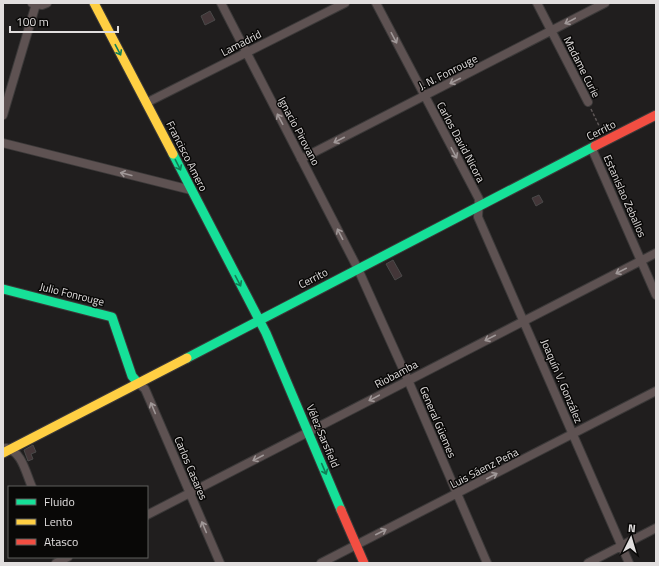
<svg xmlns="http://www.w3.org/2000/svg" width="659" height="566" viewBox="0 0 659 566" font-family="'Titillium Web',sans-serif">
  <rect width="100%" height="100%" fill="#201e1e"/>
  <!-- building -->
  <path fill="#433638" stroke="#4a4949" d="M210 11 215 20 205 25 201 16Z
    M539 195 543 202 536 206 532 198Z
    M393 260 402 276 395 280 386 264Z
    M33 445 36 452 31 454 33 459 28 461 24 450Z"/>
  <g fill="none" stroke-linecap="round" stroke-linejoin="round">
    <defs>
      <path id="street" d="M32 3 42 5 47 3
        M221 3 358 269 408 380 487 563
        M376 3 479 199 478 217 629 563
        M537 3 588 102
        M146 103 345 3
        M3 115 36 4
        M3 143 191 190
        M592 149 656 295
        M301 159 605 3
        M138 383 145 389 220 563
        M6 448C22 451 26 474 32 487
        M147 515 656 253
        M56 563 68 557
        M321 563 656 391
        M588 563 656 528"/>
      <path id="fast" d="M173 154 266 333 341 510
        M3 289 112 317 132 376 138 383
        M187 358 595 146"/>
      <path id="slow" d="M94 3 173 154
        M3 453 187 358"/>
      <path id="jam" d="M595 146 656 115
        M341 510 364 563"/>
    </defs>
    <!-- street casing -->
    <use href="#street" stroke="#3b3939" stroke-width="10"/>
    <!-- fast casing -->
    <use href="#fast" stroke="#3b3939" stroke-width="11"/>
    <!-- slow casing -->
    <use href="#slow" stroke="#3b3939" stroke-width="11"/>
    <!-- jam casing -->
    <use href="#jam" stroke="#3b3939" stroke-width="11"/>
    <!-- path -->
    <path stroke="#5e5757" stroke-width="1.5" stroke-dasharray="3 2" stroke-linecap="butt" d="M591 109 602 132"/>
    <!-- street -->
    <use href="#street" stroke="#5e5252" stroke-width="8"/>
    <!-- fast -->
    <use href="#fast" stroke="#16e098" stroke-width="9"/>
    <!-- slow -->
    <use href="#slow" stroke="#ffcf43" stroke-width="9"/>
    <!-- jam -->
    <use href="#jam" stroke="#f24e42" stroke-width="9"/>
  </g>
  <!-- one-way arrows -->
  <defs><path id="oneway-shaft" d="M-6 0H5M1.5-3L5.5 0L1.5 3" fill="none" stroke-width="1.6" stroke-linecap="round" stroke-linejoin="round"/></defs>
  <g stroke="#a09898">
    <use href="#oneway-shaft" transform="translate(570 21) rotate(152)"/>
    <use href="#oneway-shaft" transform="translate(394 38) rotate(62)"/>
    <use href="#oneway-shaft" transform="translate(455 81) rotate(153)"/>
    <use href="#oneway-shaft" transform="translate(280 119) rotate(-118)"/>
    <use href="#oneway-shaft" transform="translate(339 140) rotate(153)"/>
    <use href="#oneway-shaft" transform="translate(454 153) rotate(62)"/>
    <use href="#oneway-shaft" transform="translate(126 174) rotate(-166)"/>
    <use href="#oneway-shaft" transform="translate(340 234) rotate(-117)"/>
    <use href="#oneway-shaft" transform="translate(621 271) rotate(153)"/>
    <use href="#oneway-shaft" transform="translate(490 338) rotate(153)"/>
    <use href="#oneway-shaft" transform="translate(374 398) rotate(152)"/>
    <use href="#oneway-shaft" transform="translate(153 408) rotate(-113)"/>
    <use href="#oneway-shaft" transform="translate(258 458) rotate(153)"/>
    <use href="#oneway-shaft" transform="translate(492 476) rotate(-27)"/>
    <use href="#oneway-shaft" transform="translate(204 527) rotate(-113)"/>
    <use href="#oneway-shaft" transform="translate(381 532) rotate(-27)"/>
  </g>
  <g stroke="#107f57">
    <use href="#oneway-shaft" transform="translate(118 50) rotate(62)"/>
    <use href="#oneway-shaft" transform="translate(178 165) rotate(63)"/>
    <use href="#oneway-shaft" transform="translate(238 281) rotate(62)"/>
    <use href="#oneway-shaft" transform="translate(324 469) rotate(67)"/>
  </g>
  <g text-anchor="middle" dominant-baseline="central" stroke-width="3" stroke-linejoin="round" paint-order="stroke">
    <!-- street labels -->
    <g font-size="11" fill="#e1dede" stroke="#090807">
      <text transform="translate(241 43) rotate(-27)">Lamadrid</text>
      <text transform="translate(582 67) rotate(63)">Madame Curie</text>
      <text transform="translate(448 72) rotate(-27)">J. N. Fonrouge</text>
      <text transform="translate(601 130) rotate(-27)">Cerrito</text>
      <text transform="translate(299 131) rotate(62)">Ignacio Pirovano</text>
      <text transform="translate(461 142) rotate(62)">Carlos David Nicora</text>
      <text transform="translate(187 156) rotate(63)">Francisco Amero</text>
      <text transform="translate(625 196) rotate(66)">Estanislao Zeballos</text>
      <text transform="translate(313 278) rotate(-27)">Cerrito</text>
      <text transform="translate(72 294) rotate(14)">Julio Fonrouge</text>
      <text transform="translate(396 374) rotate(-28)">Riobamba</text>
      <text transform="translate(562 381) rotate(67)">Joaquín V. González</text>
      <text transform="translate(438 422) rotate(67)">General Güemes</text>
      <text transform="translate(323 436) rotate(67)">Vélez Sarsfield</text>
      <text transform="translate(191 468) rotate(67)">Carlos Casares</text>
      <text transform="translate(484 468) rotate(-27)">Luis Sáenz Peña</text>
    </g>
  </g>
  <!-- border -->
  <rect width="659" height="566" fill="none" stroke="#e1dede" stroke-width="8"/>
  <!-- legend -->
  <rect x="8" y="486" width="140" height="72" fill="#090807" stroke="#5f5e5d"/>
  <rect x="16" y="499" width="20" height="6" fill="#16e098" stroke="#5f5e5d"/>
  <text x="44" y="506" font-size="12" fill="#e1dede">Fluido</text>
  <rect x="16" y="519" width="20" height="6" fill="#ffcf43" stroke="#5f5e5d"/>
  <text x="44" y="526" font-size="12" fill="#e1dede">Lento</text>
  <rect x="16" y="539" width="20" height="6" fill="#f24e42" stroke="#5f5e5d"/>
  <text x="44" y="546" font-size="12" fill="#e1dede">Atasco</text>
  <!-- north arrow -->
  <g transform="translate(631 538) rotate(5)" stroke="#090807" stroke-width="3" paint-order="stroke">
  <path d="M0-3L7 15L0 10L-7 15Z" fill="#e1dede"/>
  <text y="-6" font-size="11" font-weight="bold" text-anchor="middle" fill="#e1dede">N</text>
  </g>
  <!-- scale -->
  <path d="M10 26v6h108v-6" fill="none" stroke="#e1dede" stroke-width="2"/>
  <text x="16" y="26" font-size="12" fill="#e1dede" stroke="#090807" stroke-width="3" paint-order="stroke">100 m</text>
</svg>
